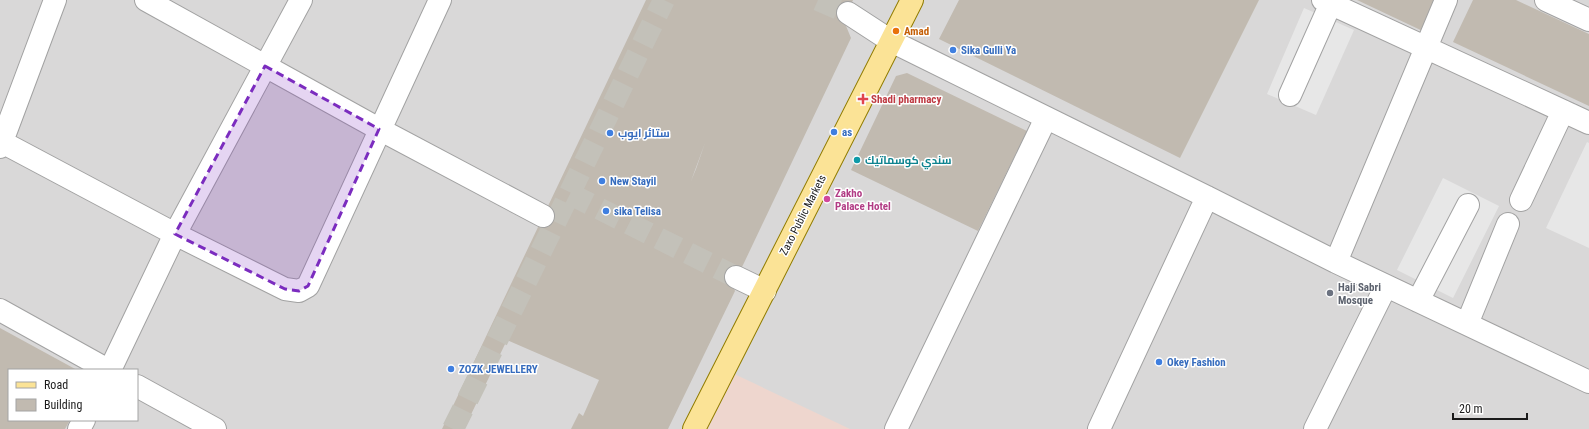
<svg xmlns="http://www.w3.org/2000/svg" width="1589" height="429" viewBox="0 0 1589 429" font-family="'Roboto Condensed',Cairo,sans-serif">
  <rect width="100%" height="100%" fill="#edebe0"/>
  <!-- residential -->
  <path fill="#d9d8d8" fill-rule="evenodd" d="M0 0H1589V429H0ZM9 370H137V420H9Z"/>
  <!-- commercial -->
  <path fill="#eed6ce" d="M728 371 850 429H701Z"/>
  <!-- parking -->
  <path fill="#e7e7e7" d="M1304 8 1354 30 1316 115 1267 94Z
    M1587 142 1589 143V248L1546 228Z
    M1443 178 1499 206 1453 298 1397 270Z"/>
  <!-- building -->
  <path fill="#c1bab0" fill-rule="evenodd" d="M646 0H853L844 21 851 38 743 265 732 283 735 291 668 429H571L579 413 583 416 599 380 507 340 464 429H442ZM705 143 696 169 691 181Z
    M959 0H1259L1180 158 939 39Z
    M1357 0H1444L1429 34Z
    M1473 0H1516L1589 34V106L1453 42Z
    M907 73 1027 131 978 231 851 170 896 76Z
    M0 328 77 370H9V420H70L65 429H0Z"/>
  <g fill="none" stroke-linecap="round" stroke-linejoin="round">
    <!-- minor-tunnel -->
    <path stroke="#c3c1b9" stroke-width="22" stroke-dasharray="22 11" stroke-linecap="butt" d="M818 0 848 13
      M570 194 736 277
      M453 429 555 223 664 0"/>
    <defs>
      <path id="minor" d="M146 0 379 129 543 216
        M1323 0 1589 123
        M1546 0 1589 20
        M848 13 891 41 1207 197 1336 262 1589 382
        M1290 95 1331 3
        M0 141 175 234 285 289 299 291 308 286 440 0
        M0 147 55 0
        M1521 200 1563 111
        M1336 262 1446 0
        M736 277 765 291
        M1418 301 1468 205
        M0 310 108 370
        M1467 324 1508 224
        M110 370 175 234 301 0
        M137 386 215 429
        M79 429 84 420
        M896 429 1046 118
        M1099 429 1207 197
        M1315 429 1386 286"/>
      <path id="major" d="M694 429 912 0"/>
    </defs>
    <!-- minor casing -->
    <use href="#minor" stroke="#a2a2a2" stroke-width="24"/>
    <!-- major casing -->
    <use href="#major" stroke="#917c01" stroke-width="24"/>
    <!-- minor -->
    <use href="#minor" stroke="#fff" stroke-width="22"/>
    <!-- major -->
    <use href="#major" stroke="#fbe396" stroke-width="22"/>
  </g>
  <!-- marked area -->
  <path fill="#7b2cbf" fill-opacity="0.2" stroke="#7b2cbf" stroke-width="3" stroke-dasharray="8 5" stroke-linejoin="round" d="M265 66 379 129 308 286 299 291 285 289 175 234Z"/>
  <!-- markers -->
  <circle fill="#e8710a" stroke="#fff" stroke-width="1.5" cx="896" cy="31" r="4"/>
  <g fill="#3f7fe0" stroke="#fff" stroke-width="1.5">
    <circle cx="953" cy="50" r="4"/>
    <circle cx="834" cy="132" r="4"/>
    <circle cx="610" cy="133" r="4"/>
    <circle cx="602" cy="181" r="4"/>
    <circle cx="606" cy="211" r="4"/>
    <circle cx="1159" cy="362" r="4"/>
    <circle cx="451" cy="369" r="4"/>
  </g>
  <path fill="#e0444e" stroke="#fff" stroke-width="1.5" d="M861 93h4v4h4v4h-4v4h-4v-4h-4v-4h4z"/>
  <circle fill="#0f9aa8" stroke="#fff" stroke-width="1.5" cx="857" cy="160" r="4"/>
  <circle fill="#d1479c" stroke="#fff" stroke-width="1.5" cx="827" cy="199" r="4"/>
  <circle fill="#6b7280" stroke="#fff" stroke-width="1.5" cx="1330" cy="293" r="4"/>
  <g text-anchor="middle" dominant-baseline="central" stroke-width="3" stroke-linejoin="round" paint-order="stroke">
    <!-- food labels -->
    <g font-size="11" font-weight="bold" fill="#c56008" stroke="#fff" text-anchor="start">
      <text x="904" y="31">Amad</text>
    </g>
    <!-- shop labels -->
    <g font-size="11" font-weight="bold" fill="#366cbe" stroke="#fff" text-anchor="start">
      <text x="961" y="50">Sika Gulli Ya</text>
      <text x="842" y="132">as</text>
      <text x="618" y="133">ستائر ايوب</text>
      <text x="610" y="181">New Stayil</text>
      <text x="614" y="211">sika Telisa</text>
      <text x="1167" y="362">Okey Fashion</text>
      <text x="459" y="369">ZOZK JEWELLERY</text>
    </g>
    <!-- health labels -->
    <g font-size="11" font-weight="bold" fill="#be3a42" stroke="#fff" text-anchor="start">
      <text x="871" y="99">Shadi pharmacy</text>
    </g>
    <!-- culture labels -->
    <g font-size="11" font-weight="bold" fill="#0d838f" stroke="#fff" text-anchor="start">
      <text x="865" y="160">سندي کوسماتیك</text>
    </g>
    <!-- hotel labels -->
    <g font-size="11" font-weight="bold" fill="#b23c85" stroke="#fff" text-anchor="start">
      <text x="835" y="193">Zakho<tspan x="835" dy="13">Palace Hotel</tspan></text>
    </g>
    <!-- street labels -->
    <g font-size="11" fill="#1b1b1b" stroke="#fff">
      <text transform="translate(803 215) rotate(-63)">Zaxo Public Markets</text>
    </g>
    <!-- worship labels -->
    <g font-size="11" font-weight="bold" fill="#5b616d" stroke="#fff" text-anchor="start">
      <text x="1338" y="287">Haji Sabri<tspan x="1338" dy="13">Mosque</tspan></text>
    </g>
  </g>
  <!-- legend -->
  <rect x="8" y="369" width="130" height="52" fill="#ffffff" stroke="#a4a4a4"/>
  <rect x="16" y="382" width="20" height="6" fill="#fbe396" stroke="#a4a4a4"/>
  <text x="44" y="389" font-size="12" fill="#1b1b1b">Road</text>
  <rect x="16" y="399" width="20" height="12" fill="#c1bab0" stroke="#a4a4a4"/>
  <text x="44" y="409" font-size="12" fill="#1b1b1b">Building</text>
  <!-- scale -->
  <path d="M1453 413v6h74v-6" fill="none" stroke="#1b1b1b" stroke-width="2"/>
  <text x="1459" y="413" font-size="12" fill="#1b1b1b" stroke="#ffffff" stroke-width="3" paint-order="stroke">20 m</text>
</svg>
